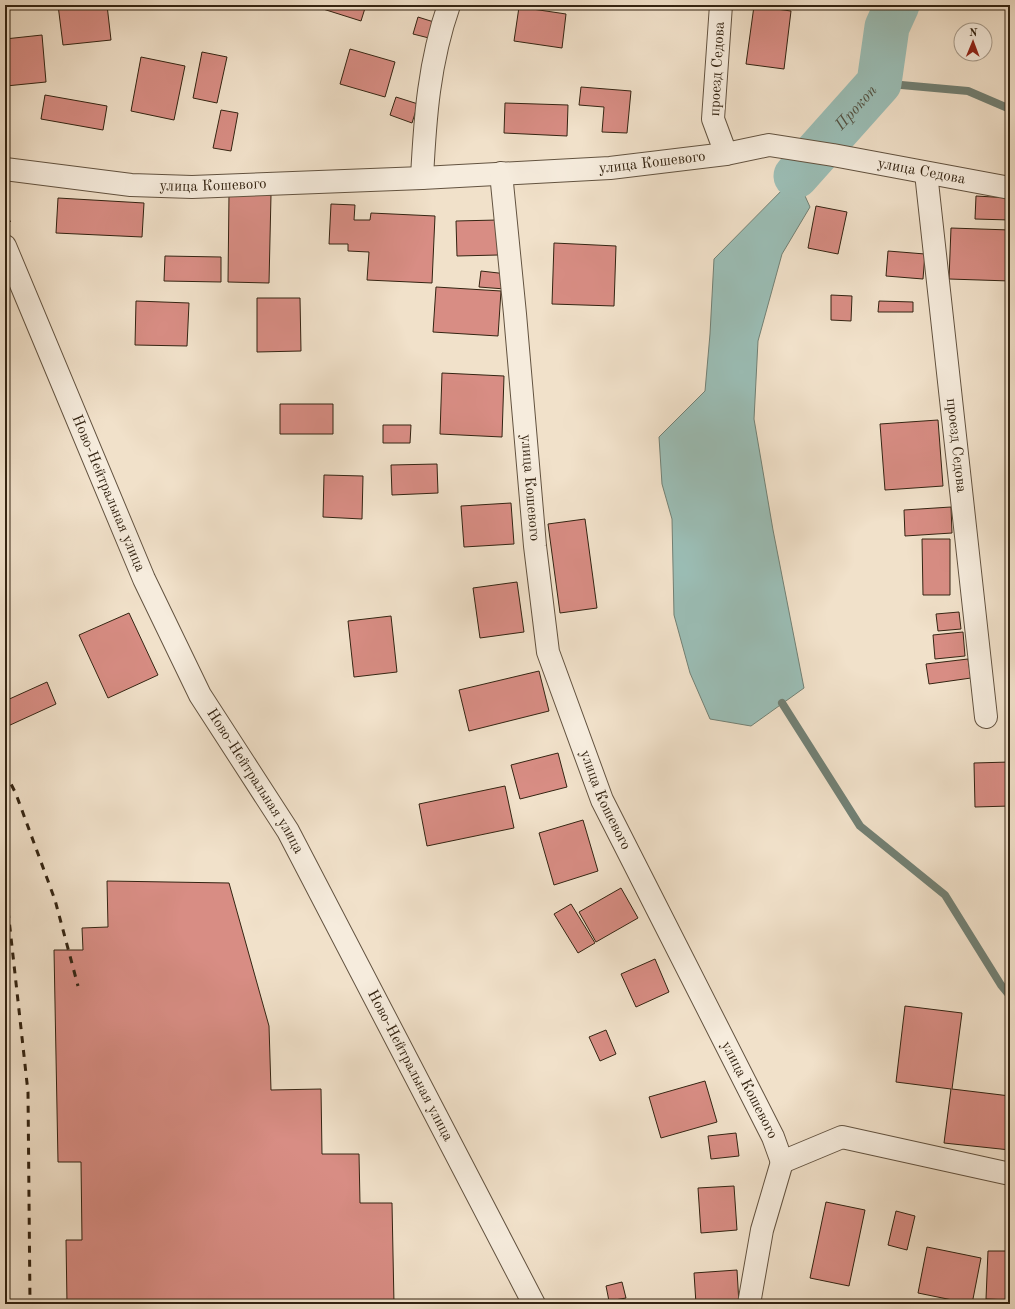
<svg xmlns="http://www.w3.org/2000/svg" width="1015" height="1309" viewBox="0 0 1015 1309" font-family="'Old Standard TT',serif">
  <rect width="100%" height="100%" fill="#f1e1ca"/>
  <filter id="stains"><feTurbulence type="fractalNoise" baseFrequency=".005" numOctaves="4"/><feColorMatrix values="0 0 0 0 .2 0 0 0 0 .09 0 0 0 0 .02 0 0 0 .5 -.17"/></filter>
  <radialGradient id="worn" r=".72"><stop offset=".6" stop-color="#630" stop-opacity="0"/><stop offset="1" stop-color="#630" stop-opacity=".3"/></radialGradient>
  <!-- water -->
  <path fill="#9bbeb6" stroke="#728074" d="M796 176 810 207 782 254 758 341 754 419 773 530 804 688 751 726 710 719 690 673 674 615 672 519 662 484 659 437 705 391 710 334 714 259Z"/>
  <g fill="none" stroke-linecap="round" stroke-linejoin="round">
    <!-- stream -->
    <path stroke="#728074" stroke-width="8" d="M879 83 968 91 1010 109
      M782 703 860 826 945 895 1001 985 1010 996"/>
    <!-- river -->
    <path stroke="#9bbeb6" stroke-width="45" id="s1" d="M796 176 879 83 887 27 897 5"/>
  </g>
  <!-- building -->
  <path fill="#d88d84" stroke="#342412" d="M58 5H107L111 40 63 45Z
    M324 5H366L361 21 323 9Z
    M398 5H409L408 8Z
    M754 6 791 11 784 69 746 64Z
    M519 7 566 14 562 48 514 41Z
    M418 17 437 23 433 39 413 34Z
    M42 35 46 82 6 86 5 39Z
    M350 49 395 62 385 97 340 84Z
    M202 52 227 57 217 103 193 98Z
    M141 57 185 66 174 120 131 111Z
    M581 87 631 91 627 133 602 132 604 107 579 105Z
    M45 95 107 106 103 130 41 119Z
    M396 97 418 104 412 123 390 115Z
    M505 103 568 105 567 136 504 133Z
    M221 110 238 113 231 151 213 148Z
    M229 194 271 195 269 283 228 282Z
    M976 196 1010 198V220L975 219Z
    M58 198 144 203 142 237 56 233Z
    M331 204 355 205 354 220H370L371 213 435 216 432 283 367 280 369 252 348 251V244H329Z
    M816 206 847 212 838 254 808 248Z
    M497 220 498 255 457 256 456 221Z
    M951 228 1010 230V281L949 279Z
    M554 243 616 246 614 306 552 304Z
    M888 251 925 254 923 279 886 276Z
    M165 256 221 257V282L164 281Z
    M481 271 507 274 505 289 479 287Z
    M436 287 501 291 498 336 433 332Z
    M831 295 852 296 851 321 831 320Z
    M257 298H300L301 351 257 352Z
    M136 301 189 303 187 346 135 345Z
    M879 301 913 302V312H878Z
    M442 373 504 376 502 437 440 434Z
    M280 404H333V434H280Z
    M938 420 943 486 885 490 880 424Z
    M383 425H411L410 443H383Z
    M437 464 438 493 392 495 391 465Z
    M324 475 363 476 362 519 323 517Z
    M511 503 514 544 464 547 461 506Z
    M951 507 952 533 905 536 904 510Z
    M585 519 597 608 560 613 548 524Z
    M922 539H950V595H923Z
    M517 582 524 632 480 638 473 588Z
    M959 612 961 629 938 631 936 614Z
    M129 613 158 675 108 698 79 635Z
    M391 616 397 672 354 677 348 621Z
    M963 632 965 656 935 659 933 635Z
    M968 659 971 678 929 684 926 664Z
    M539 671 549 711 469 731 459 690Z
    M47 682 56 704 8 726 5 719V701Z
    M558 753 567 787 520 799 511 765Z
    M1010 762V806L975 807 974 763Z
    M505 786 514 828 427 846 419 804Z
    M583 820 598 871 554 885 539 833Z
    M107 881 229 883 269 1026 271 1090 321 1089 322 1154H359L360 1203H392L394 1304H67L66 1240H82L81 1162H58L54 950H83L82 928 108 927Z
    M621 888 638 918 596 942 579 912Z
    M571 904 595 943 578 953 554 914Z
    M655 959 669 992 636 1007 621 974Z
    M905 1006 962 1013 952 1089 1010 1096V1150L944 1143 951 1089 896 1082Z
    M606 1030 616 1054 600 1061 589 1037Z
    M705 1081 717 1122 661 1138 649 1097Z
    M736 1133 739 1156 711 1159 708 1136Z
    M734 1186 737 1230 701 1233 698 1188Z
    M826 1202 865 1210 849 1286 810 1278Z
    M896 1211 915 1216 907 1250 888 1245Z
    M927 1247 981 1258 972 1304 918 1293Z
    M988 1251H1010V1300L986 1299Z
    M737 1270 739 1304H696L694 1273Z
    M622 1282 626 1298 609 1301 606 1286Z"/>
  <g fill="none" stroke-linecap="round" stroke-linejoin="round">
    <defs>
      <g id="minor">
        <path d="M721 5 713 119 726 154"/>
        <path id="s2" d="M5 169 131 185 192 187 422 178 610 168 726 154 769 145 833 155 1010 188"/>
        <path id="s3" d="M501 173 515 314 535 546 548 652 602 800 773 1137 782 1162"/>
        <path id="s4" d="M926 173 986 717"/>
        <path d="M422 178C425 118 429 62 449 5"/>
        <path id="s5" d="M5 246 144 579 200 695 288 831 534 1304"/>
        <path d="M782 1162 842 1137 1010 1174"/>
        <path d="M749 1304 762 1230 782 1162"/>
      </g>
    </defs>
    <!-- minor casing -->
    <use href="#minor" stroke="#635340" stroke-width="24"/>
    <!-- path -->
    <path stroke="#342412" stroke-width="2.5" stroke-dasharray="3 2" stroke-linecap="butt" d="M5 212 10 222"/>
    <!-- minor -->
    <use href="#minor" stroke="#f6ecdd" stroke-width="22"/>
    <!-- rail -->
    <path stroke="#342412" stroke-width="3" stroke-dasharray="7 7" stroke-linecap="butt" d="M5 772 16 794 55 900 78 986
      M5 883 28 1092 30 1304"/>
  </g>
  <g text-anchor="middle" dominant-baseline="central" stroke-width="4" stroke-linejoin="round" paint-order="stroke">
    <!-- street labels -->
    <g font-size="15" fill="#342412" stroke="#f6ecdd">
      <text transform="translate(718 69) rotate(-87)">проезд Седова</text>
      <text stroke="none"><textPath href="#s2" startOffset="649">улица Кошевого</textPath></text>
      <text stroke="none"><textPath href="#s2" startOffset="922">улица Седова</textPath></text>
      <text stroke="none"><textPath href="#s2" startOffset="209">улица Кошевого</textPath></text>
      <text stroke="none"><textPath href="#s4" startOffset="274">проезд Седова</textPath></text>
      <text stroke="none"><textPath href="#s3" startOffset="316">улица Кошевого</textPath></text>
      <text stroke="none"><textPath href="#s5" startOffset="268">Ново-Нейтральная улица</textPath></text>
      <text stroke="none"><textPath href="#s5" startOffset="592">Ново-Нейтральная улица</textPath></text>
      <text stroke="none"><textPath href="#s3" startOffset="640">улица Кошевого</textPath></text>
      <text stroke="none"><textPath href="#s5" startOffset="916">Ново-Нейтральная улица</textPath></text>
      <text stroke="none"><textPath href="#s3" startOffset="964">улица Кошевого</textPath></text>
    </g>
    <!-- water labels -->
    <g font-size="16" font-style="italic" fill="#535243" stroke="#f6ecdd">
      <text stroke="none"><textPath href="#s1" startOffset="91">Прокоп</textPath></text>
    </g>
  </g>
  <!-- margin -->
  <rect width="1015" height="1309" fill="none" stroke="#f1e1ca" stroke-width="20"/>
  <rect x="6" y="6" width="1003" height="1297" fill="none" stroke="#342412" stroke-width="2"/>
  <rect x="10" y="10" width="995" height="1289" fill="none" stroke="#342412"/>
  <!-- north arrow -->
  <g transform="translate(973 42) rotate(1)"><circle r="19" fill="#f6ecdd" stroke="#a89c8c"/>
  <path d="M0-3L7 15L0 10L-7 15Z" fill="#8f2418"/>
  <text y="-6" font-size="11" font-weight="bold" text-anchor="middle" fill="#342412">N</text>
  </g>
  <rect width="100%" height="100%" filter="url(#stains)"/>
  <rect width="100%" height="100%" fill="url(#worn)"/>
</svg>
